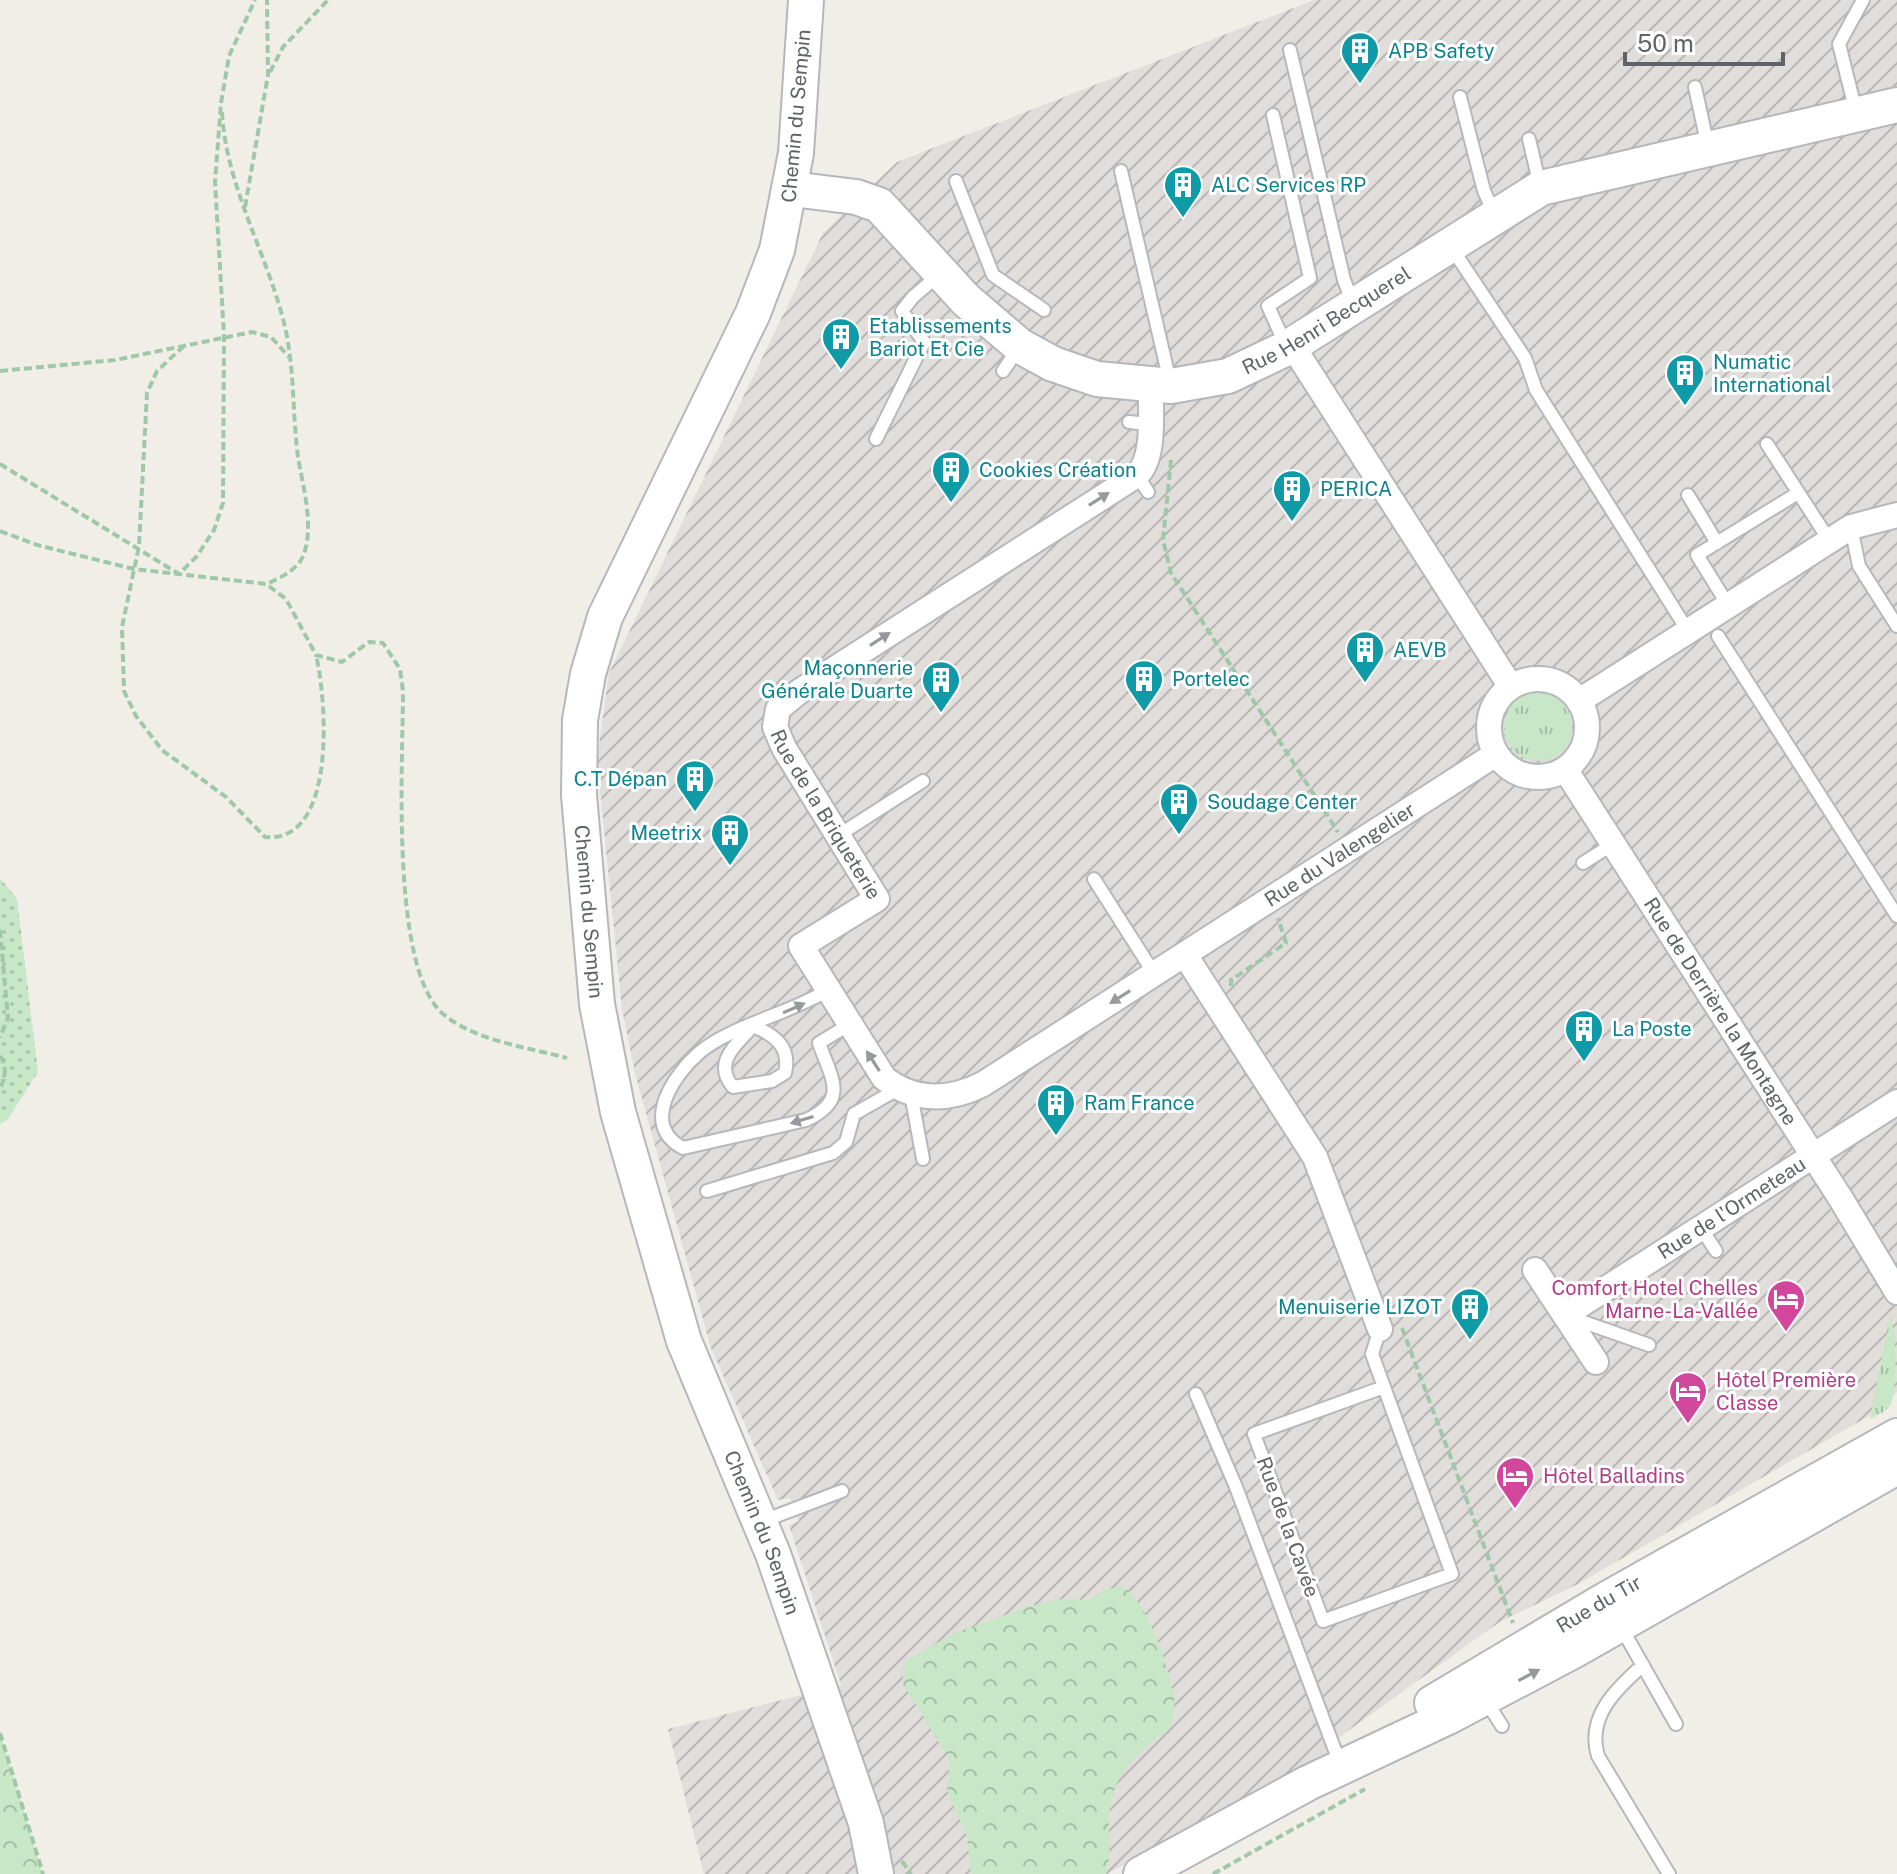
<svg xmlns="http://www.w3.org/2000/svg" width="1897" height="1874" viewBox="0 0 1897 1874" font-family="'Public Sans',sans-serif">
  <defs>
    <pattern id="industrial-furrows" width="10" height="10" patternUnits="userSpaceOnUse" patternTransform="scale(2)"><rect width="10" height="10" fill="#e0ddda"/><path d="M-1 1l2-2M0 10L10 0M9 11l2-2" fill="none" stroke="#b9b7b5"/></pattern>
    <pattern id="grass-tufts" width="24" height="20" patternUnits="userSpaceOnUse" patternTransform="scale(2)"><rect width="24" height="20" fill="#c7e7c6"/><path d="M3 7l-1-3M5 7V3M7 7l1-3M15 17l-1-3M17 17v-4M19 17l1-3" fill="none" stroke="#a5bfa5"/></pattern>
    <pattern id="forest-crowns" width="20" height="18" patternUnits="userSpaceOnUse" patternTransform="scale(2)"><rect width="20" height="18" fill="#c7e7c6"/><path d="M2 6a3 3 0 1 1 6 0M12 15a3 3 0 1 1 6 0" fill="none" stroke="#a5bfa5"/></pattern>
    <pattern id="park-dots" width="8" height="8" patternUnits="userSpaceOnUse" patternTransform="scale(2)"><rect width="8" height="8" fill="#c7e7c6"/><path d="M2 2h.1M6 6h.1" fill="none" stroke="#a5bfa5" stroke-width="1.8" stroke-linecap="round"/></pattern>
  </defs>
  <rect width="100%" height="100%" fill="#f1eee8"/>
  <!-- industrial -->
  <path fill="url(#industrial-furrows)" d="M1314 0H1897V1392L1869 1416 1576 1585 1498 1623 1338 1738 1323 1756 1107 1874H704L668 1729 841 1685 789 1525 799 1521 790 1498 778 1500 711 1348 635 1073 622 1009 597 760 609 673 823 233 897 162Z"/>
  <!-- grass -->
  <path fill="url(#grass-tufts)" d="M1504 727a34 34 0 1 1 68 0a34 34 0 1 1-68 0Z
    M1890 1316C1897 1332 1897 1388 1891 1404 1886 1412 1878 1415 1870 1419Z"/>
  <!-- forest -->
  <path fill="url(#forest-crowns)" d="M1121 1586C1147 1598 1169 1668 1174 1697 1176 1706 1172 1719 1170 1728 1130 1758 1108 1777 1109 1831 1109 1847 1111 1857 1106 1874H971L967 1837 947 1791 950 1760 903 1684V1663L954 1633 1031 1606 1062 1599 1090 1600 1105 1590Z
    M0 1733 43 1874H0Z"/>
  <!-- park -->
  <path fill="url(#park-dots)" d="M0 878 17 899 38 1072 8 1119 0 1124Z"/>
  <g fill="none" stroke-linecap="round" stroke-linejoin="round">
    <defs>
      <path id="lane" d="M1290 50 1344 280 1353 303
        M1695 87 1708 147
        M1460 97 1484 191 1495 215
        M1856 112 1839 44 1863 0
        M1273 115 1310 278 1268 306 1286 346
        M1529 139 1540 186
        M1121 171 1170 382
        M956 181 993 275 1044 310
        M1451 247 1525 358 1536 390 1688 631
        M1003 371 1018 349
        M1129 422 1149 424
        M876 439 924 342 902 311 913 297 941 273
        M1767 444 1829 540
        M1137 475 1148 492
        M1688 495 1717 543
        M1851 527 1859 566 1897 626
        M1728 605 1697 555 1798 493
        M1718 636 1897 916
        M839 835 923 781
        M1583 863 1613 844
        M1094 879 1155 975
        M828 990C791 1013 731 1026 700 1052 674 1074 639 1125 683 1148L806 1120C850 1100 831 1078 819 1043L850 1024
        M753 1026C775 1035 791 1047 785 1073L772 1081 733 1087C712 1062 737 1044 753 1026Z
        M911 1094 923 1159
        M707 1191 833 1153 846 1142 854 1114 898 1089
        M1701 1228 1716 1251
        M1572 1318 1649 1345
        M1380 1329 1372 1354 1452 1574 1323 1621 1254 1434 1384 1387
        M1196 1394 1236 1487 1339 1761
        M763 1521 842 1491
        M1621 1627 1676 1724
        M1643 1665C1616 1689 1586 1717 1598 1756L1669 1874
        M1486 1701 1502 1726"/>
      <g id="street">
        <path d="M1292 345 1511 687"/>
        <path id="s1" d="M1151 386C1150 410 1156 457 1137 475L800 691 778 709 775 727 784 748 877 899 801 946 884 1078C914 1102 950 1101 983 1084L1496 754"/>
        <circle cx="1538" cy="728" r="49"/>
        <path d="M1579 701 1851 527 1897 515"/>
        <path id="s2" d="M1565 769 1841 1199 1897 1292"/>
        <path d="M1185 955 1315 1157 1380 1329"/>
        <path d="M1535 1270 1596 1362"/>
        <path id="s3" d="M1565 1315 1897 1102"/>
      </g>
      <g id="secondary">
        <path id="s4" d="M806 0 796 153 777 250 753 313 605 617 588 674 580 720 579 795 597 1004 618 1112 684 1341 773 1554 866 1823 876 1874"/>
        <path id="s5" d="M792 189 856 197 879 205 966 300 1020 346 1053 364 1097 379 1171 386 1228 376 1287 348 1541 188 1897 105"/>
        <path id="s6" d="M1432 1703 1605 1600 1897 1436"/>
        <path d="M1141 1874 1308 1783 1450 1716 1575 1650 1897 1467"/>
      </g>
    </defs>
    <!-- lane casing -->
    <use href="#lane" stroke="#b5b8bc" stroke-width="16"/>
    <!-- street casing -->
    <use href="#street" stroke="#b5b8bc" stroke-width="28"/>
    <!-- secondary casing -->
    <use href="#secondary" stroke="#b4b7bc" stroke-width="38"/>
    <!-- path -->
    <path stroke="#9fc8a9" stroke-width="4" stroke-dasharray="8 4" stroke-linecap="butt" d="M270 72 283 47 328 0
      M221 103 229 56 255 0
      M222 112C226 186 266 251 284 323 295 367 292 412 298 457 303 487 314 524 304 554 298 570 281 577 267 584
      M245 207 268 75 267 0
      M184 346 157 371 147 393 139 546 122 627 124 691 136 716 162 750 226 797 265 837C337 844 327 701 316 655
      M0 371 115 360 252 332 271 337 290 358
      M1171 460 1163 540 1171 573 1338 832
      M0 464 179 574 197 556 214 530 223 503 224 336 215 182 221 103
      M0 531 37 545 134 569 266 584 286 599 316 655 342 662 369 642 383 643 400 669 403 691C403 761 390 966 442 1013 474 1041 527 1047 567 1058
      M0 930 8 1018 0 1037
      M1231 986V980L1286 943 1278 918
      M0 1056C7 1066 6 1077 0 1088
      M1402 1328 1513 1623
      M0 1733 43 1874
      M902 1861 911 1874
      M1213 1874 1365 1789"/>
    <!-- lane -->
    <use href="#lane" stroke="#fff" stroke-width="12"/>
    <!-- street -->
    <use href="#street" stroke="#fff" stroke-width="24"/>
    <!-- secondary -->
    <use href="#secondary" stroke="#fff" stroke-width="34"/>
  </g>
  <!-- one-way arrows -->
  <defs><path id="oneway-solid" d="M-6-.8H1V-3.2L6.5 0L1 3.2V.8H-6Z" transform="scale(2)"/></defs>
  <g fill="#979a9d">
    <use href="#oneway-solid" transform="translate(1099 499) rotate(-32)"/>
    <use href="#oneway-solid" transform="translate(880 639) rotate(-33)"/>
    <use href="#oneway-solid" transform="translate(1120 997) rotate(148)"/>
    <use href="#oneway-solid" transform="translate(794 1008) rotate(-24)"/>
    <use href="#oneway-solid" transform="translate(873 1061) rotate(-123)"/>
    <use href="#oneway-solid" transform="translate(802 1120) rotate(163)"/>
    <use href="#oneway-solid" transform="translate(1529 1675) rotate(-28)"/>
  </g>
  <!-- icons -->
  <defs>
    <symbol id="building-pin" viewBox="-11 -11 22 30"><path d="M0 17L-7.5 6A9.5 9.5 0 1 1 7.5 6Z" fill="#0f9aa8" stroke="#fff"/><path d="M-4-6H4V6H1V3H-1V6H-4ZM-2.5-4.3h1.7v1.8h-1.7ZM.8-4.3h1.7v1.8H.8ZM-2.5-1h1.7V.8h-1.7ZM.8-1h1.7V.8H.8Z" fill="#fff"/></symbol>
    <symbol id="hotel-pin" viewBox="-11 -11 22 30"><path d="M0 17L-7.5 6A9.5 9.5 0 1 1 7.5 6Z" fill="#d1479c" stroke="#fff"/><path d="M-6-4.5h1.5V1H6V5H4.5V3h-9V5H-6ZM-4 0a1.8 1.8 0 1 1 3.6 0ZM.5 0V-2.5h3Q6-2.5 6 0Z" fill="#fff"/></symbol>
  </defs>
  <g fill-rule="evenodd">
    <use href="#building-pin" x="1338" y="29" width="44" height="60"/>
    <use href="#building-pin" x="1161" y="163" width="44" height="60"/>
    <use href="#building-pin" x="819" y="315" width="44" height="60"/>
    <use href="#building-pin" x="1663" y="351" width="44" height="60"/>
    <use href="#building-pin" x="929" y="448" width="44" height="60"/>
    <use href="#building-pin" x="1270" y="467" width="44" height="60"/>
    <use href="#building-pin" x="1343" y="628" width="44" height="60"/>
    <use href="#building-pin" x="1122" y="657" width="44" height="60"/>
    <use href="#building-pin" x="919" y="658" width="44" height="60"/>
    <use href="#building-pin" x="673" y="757" width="44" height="60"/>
    <use href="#building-pin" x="1157" y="780" width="44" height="60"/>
    <use href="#building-pin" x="708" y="811" width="44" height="60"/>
    <use href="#building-pin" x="1562" y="1007" width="44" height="60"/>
    <use href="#building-pin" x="1034" y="1081" width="44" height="60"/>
    <use href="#hotel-pin" x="1764" y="1277" width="44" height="60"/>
    <use href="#building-pin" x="1448" y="1285" width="44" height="60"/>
    <use href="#hotel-pin" x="1666" y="1369" width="44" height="60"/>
    <use href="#hotel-pin" x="1493" y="1454" width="44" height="60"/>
  </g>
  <g text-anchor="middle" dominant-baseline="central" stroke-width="6" stroke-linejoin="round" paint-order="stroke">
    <!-- culture labels -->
    <g font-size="20" fill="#0d838f" stroke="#fff" text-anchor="start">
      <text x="1388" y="51">APB Safety</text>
      <text x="1211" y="185">ALC Services RP</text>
      <text x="869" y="326">Etablissements<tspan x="869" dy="23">Bariot Et Cie</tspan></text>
      <text x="1713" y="362">Numatic<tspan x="1713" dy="23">International</tspan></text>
      <text x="979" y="470">Cookies Création</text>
      <text x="1320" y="489">PERICA</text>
      <text x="1393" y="650">AEVB</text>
      <text x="913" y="668" text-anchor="end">Maçonnerie<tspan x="913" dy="23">Générale Duarte</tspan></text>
      <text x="1172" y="679">Portelec</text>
      <text x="667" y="779" text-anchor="end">C.T Dépan</text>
      <text x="1207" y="802">Soudage Center</text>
      <text x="702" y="833" text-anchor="end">Meetrix</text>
      <text x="1612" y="1029">La Poste</text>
      <text x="1084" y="1103">Ram France</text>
      <text x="1442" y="1307" text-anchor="end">Menuiserie LIZOT</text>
    </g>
    <!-- street labels -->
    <g font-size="20" fill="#5f6368" stroke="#fff">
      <text transform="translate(796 116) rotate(-85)">Chemin du Sempin</text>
      <text stroke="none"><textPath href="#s5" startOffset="618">Rue Henri Becquerel</textPath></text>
      <text stroke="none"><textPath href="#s1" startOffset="640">Rue de la Briqueterie</textPath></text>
      <text stroke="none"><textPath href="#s1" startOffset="1514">Rue du Valengelier</textPath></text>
      <text stroke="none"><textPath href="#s4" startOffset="956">Chemin du Sempin</textPath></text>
      <text stroke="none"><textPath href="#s2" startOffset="288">Rue de Derrière la Montagne</textPath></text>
      <text stroke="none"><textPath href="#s3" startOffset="198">Rue de l'Ormeteau</textPath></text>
      <text transform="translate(1288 1527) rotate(70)">Rue de la Cavée</text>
      <text stroke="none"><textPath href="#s4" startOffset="1604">Chemin du Sempin</textPath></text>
      <text stroke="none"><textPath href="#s6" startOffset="194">Rue du Tir</textPath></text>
    </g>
    <!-- hotel labels -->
    <g font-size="20" fill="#b23c85" stroke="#fff" text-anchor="start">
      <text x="1758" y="1288" text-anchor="end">Comfort Hotel Chelles<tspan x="1758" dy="23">Marne-La-Vallée</tspan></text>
      <text x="1716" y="1380">Hôtel Première<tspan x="1716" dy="23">Classe</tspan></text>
      <text x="1543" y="1476">Hôtel Balladins</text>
    </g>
  </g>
  <!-- scale -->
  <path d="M1625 52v12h158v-12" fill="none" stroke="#5f6368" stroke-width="4"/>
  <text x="1637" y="52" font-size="24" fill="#5f6368" stroke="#ffffff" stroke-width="6" paint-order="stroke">50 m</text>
</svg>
